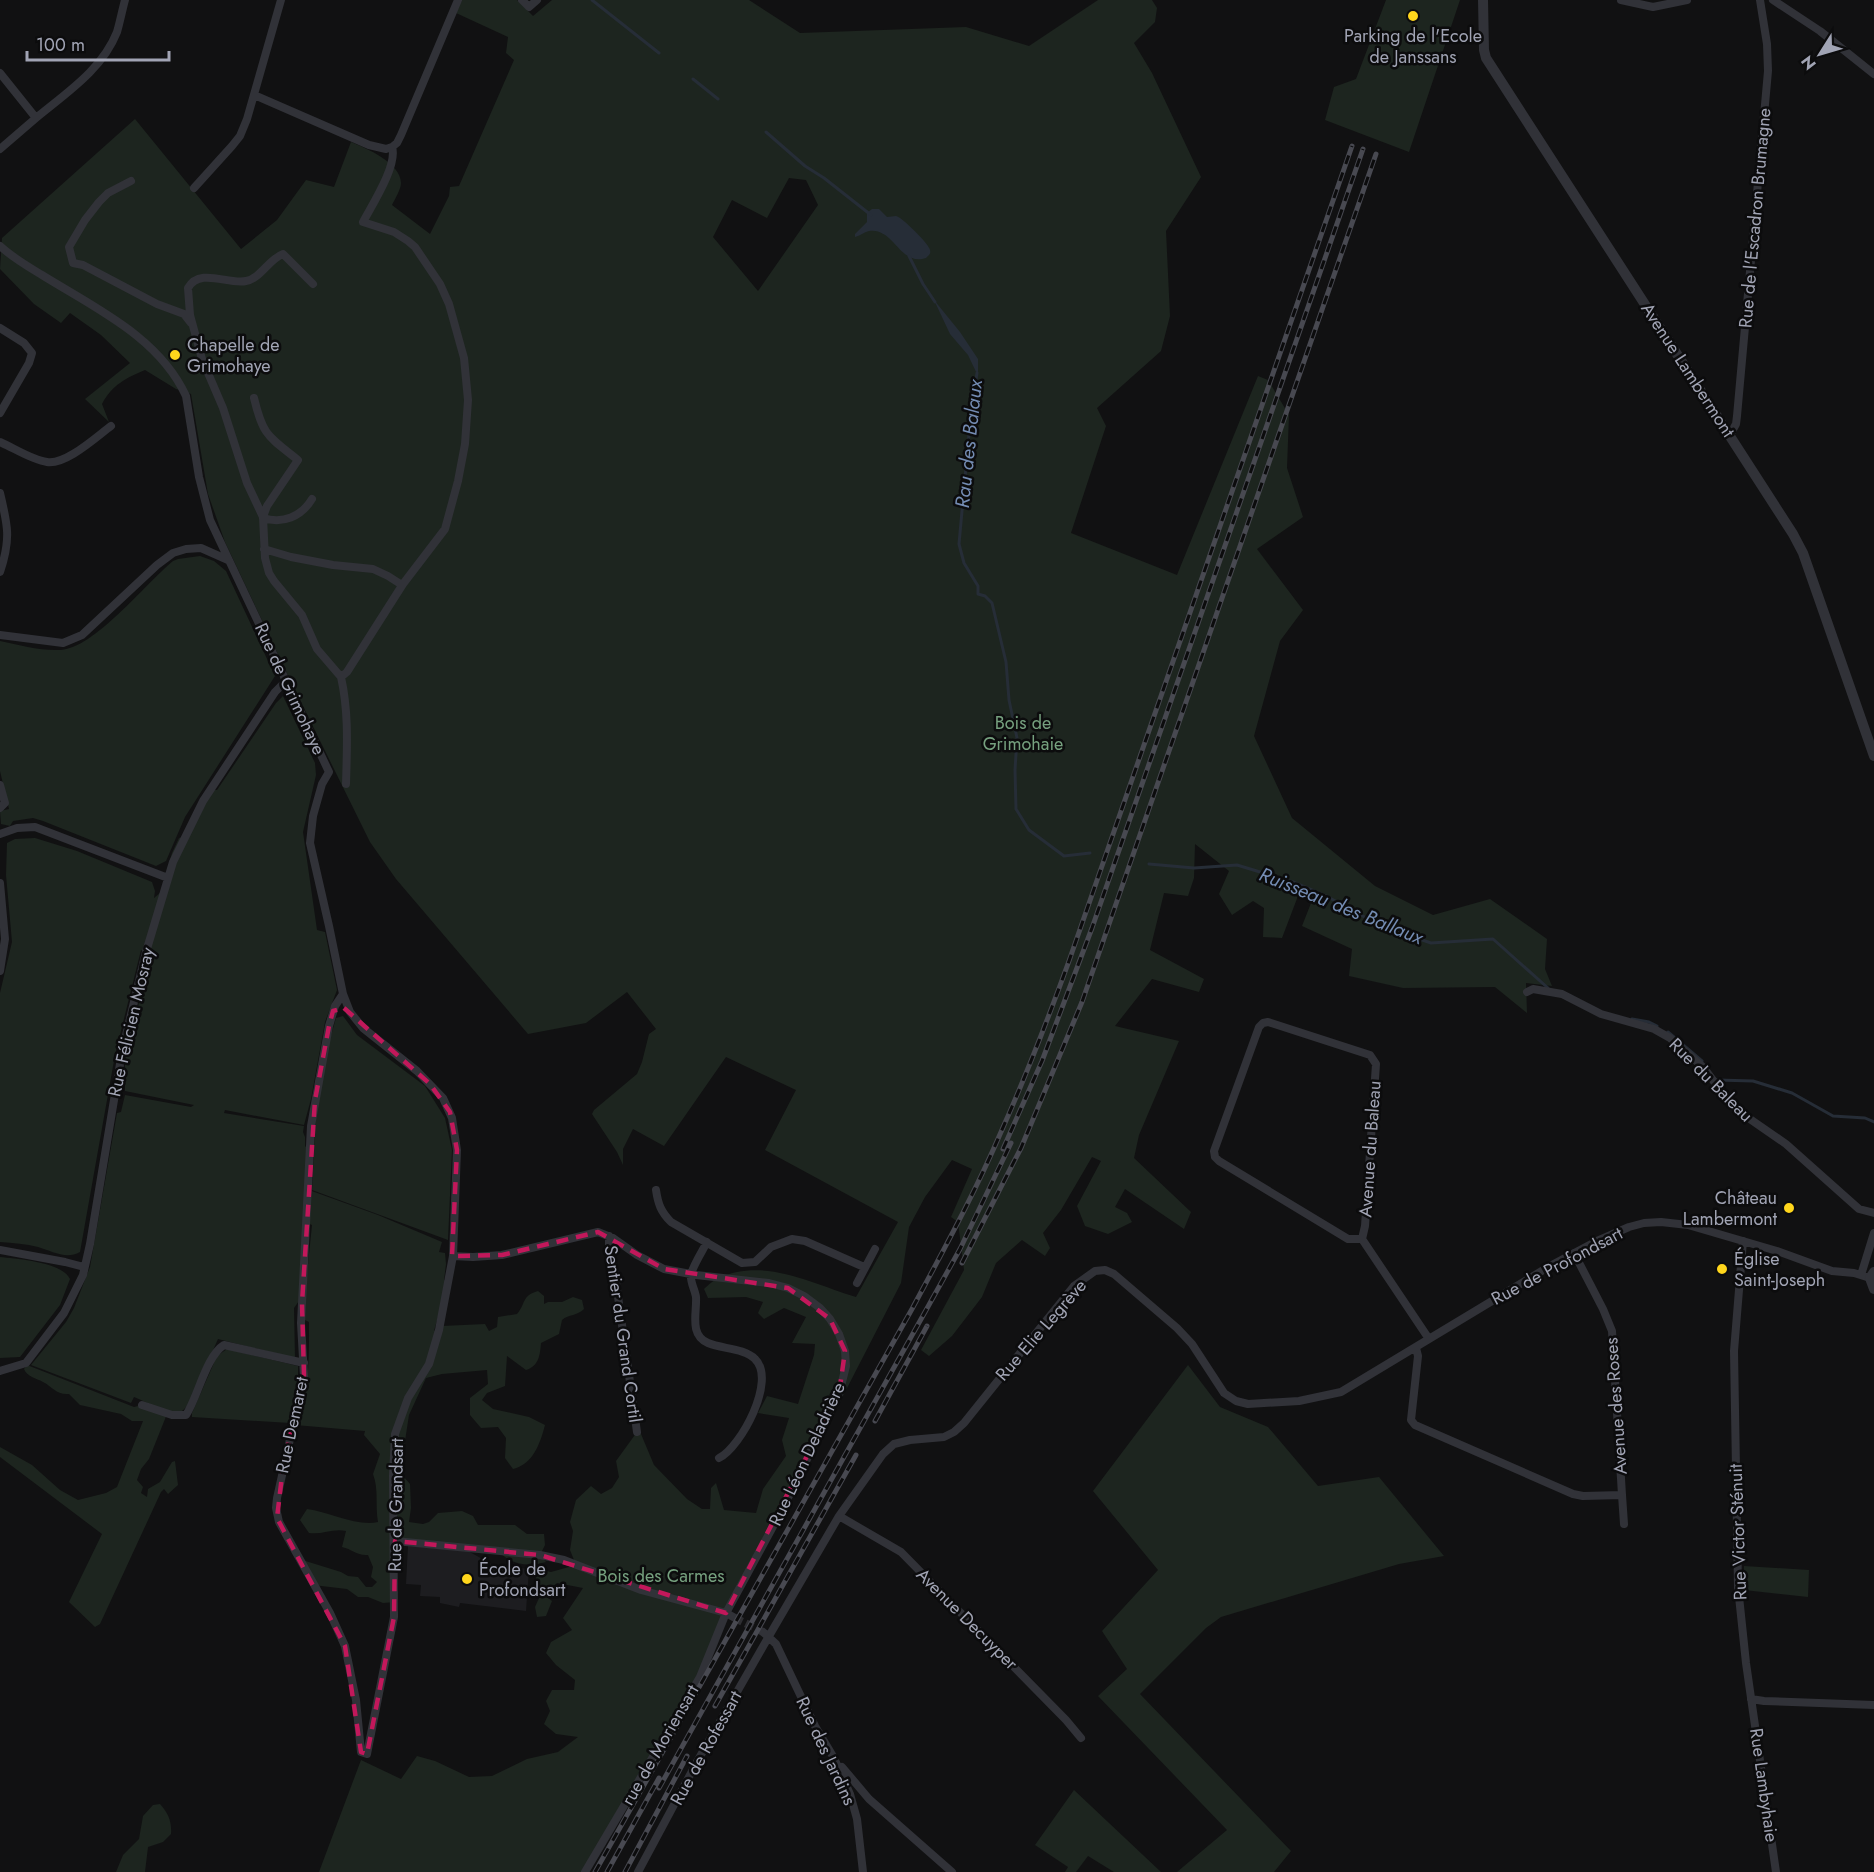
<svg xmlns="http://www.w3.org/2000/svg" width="1874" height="1872" viewBox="0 0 1874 1872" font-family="Jost,sans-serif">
  <rect width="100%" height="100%" fill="#111112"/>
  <!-- built -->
  <path fill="#1d1d20" d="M408 1546 468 1551 502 1570 512 1567 529 1569 526 1611 460 1603 459 1607 440 1603V1597L420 1596 421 1585 406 1584Z"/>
  <!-- green -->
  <path fill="#1d251f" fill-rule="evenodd" d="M462 0H517L533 16 552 0H749L800 33 966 27 1029 46 1098 0H1152L1157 8 1155 22 1134 43 1152 73 1201 177 1166 231 1170 316 1161 351 1097 408 1106 426 1071 533 1177 575 1258 376 1268 380 1289 415 1287 468 1303 517 1257 549 1303 610 1280 641 1254 736 1292 818 1375 886 1433 915 1490 899 1547 939 1545 969 1552 986 1526 983 1527 1013 1495 987 1403 988 1349 976 1352 949 1302 926 1313 898 1298 896 1282 938 1263 937 1264 908 1253 901 1232 915 1219 894 1229 871 1195 844 1194 878 1188 896 1164 893 1150 950 1204 979 1199 992 1152 979 1115 1026 1179 1041 1139 1135 1134 1158 1191 1212 1184 1229 1125 1189 1115 1207 1127 1213 1132 1222 1108 1234 1085 1226 1077 1206 1101 1161 1092 1157 1061 1210 1043 1233 1050 1248 1045 1256 1022 1240 996 1263 982 1297 952 1336 929 1356 921 1350 964 1270 958 1222 951 1217 972 1169 952 1160 925 1197 909 1227 901 1283 826 1429 692 1686 582 1872H319L361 1760 401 1779 417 1756 435 1761 469 1777 492 1776 527 1759 558 1752 578 1737 556 1734 544 1724 550 1711 546 1701 552 1690H574L575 1680 556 1665 546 1653 551 1642 572 1630 563 1618 583 1588 557 1583 544 1595 552 1601 546 1616 537 1617 535 1607 539 1598C532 1584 538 1581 535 1568L551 1572 576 1565 570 1550 573 1531 570 1522 576 1500 591 1486 601 1494 612 1488 619 1477 616 1461 637 1432 641 1434 654 1465 687 1499 702 1509H710L711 1488 716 1483 724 1510 756 1513 763 1489 786 1456 782 1440 789 1418 758 1413 767 1396 798 1404 814 1355 815 1344 792 1343 806 1317 784 1308 764 1319 758 1313 763 1302 746 1297 708 1298 704 1289C708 1285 714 1280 719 1278 764 1257 813 1284 856 1297L898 1222 765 1150 796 1090 726 1057 664 1146 633 1129 623 1149V1165L617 1152 592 1114 594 1110 637 1074 642 1062 649 1034 656 1029 627 992 586 1023 528 1034 396 879 370 842 292 684 225 542 208 494 191 394 176 389 145 370C126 378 112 385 102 404L109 422 85 399 130 363 101 335 70 313 61 323 34 304 0 269 2 238 135 119 241 249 277 220 306 180 334 187 351 142C366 148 401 163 401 183 401 189 395 199 392 205L430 234 449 196 450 187 459 186 514 60 506 53 508 37 456 13ZM789 178 806 180 818 205 758 291 713 237 732 200 767 218Z
    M1386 0H1460L1409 152 1325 120 1334 87 1356 79Z
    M200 556 214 561 226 571 275 676 185 817 166 861 156 866 43 821 33 818 13 821 10 826 1 824 0 811 9 809 0 771V641C20 645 40 651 60 650 94 649 145 584 173 561L178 559Z
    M283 696 315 763 316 775 303 832 317 930 325 932 337 990 325 1022 311 1099 304 1125 225 1110 224 1113 304 1126 303 1132 305 1137V1146L310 1151 309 1190 378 1215 442 1242 439 1252 445 1253 446 1264 444 1280 448 1281 434 1331 442 1326 485 1324 489 1331 497 1327 498 1317 517 1314C526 1304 521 1296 538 1291L544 1296V1304L548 1302H562L573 1297 582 1300 584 1309C577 1316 569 1314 562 1320L559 1334 541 1343C540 1355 539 1366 526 1370L507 1356 505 1386 487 1393 482 1400 493 1409 529 1417 545 1425C540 1444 533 1464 513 1469L505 1458 506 1438 498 1427 481 1428 470 1415V1398L488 1384 487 1370 442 1374 426 1378 409 1415 403 1454 404 1477 410 1484 411 1508 409 1522 423 1524 429 1522 438 1513 462 1511 473 1516 478 1525H515L527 1534H544L545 1545 540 1555 546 1562C529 1567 514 1565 501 1554L395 1541V1602L383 1603 368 1597H358L347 1589 313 1585 299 1559 341 1572 348 1576 358 1577 366 1587H372L377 1582 371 1577 373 1567 368 1555C357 1556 352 1549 342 1547L346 1531C333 1528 322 1535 309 1533L300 1520 307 1509C329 1512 358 1527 378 1522 375 1505 379 1490 373 1474L380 1454 364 1435 365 1431 295 1425C310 1391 309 1358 309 1322L305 1320 304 1303 312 1225 307 1223 299 1301 294 1308 295 1358 218 1339 190 1402C187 1405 185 1410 180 1412 169 1414 144 1401 134 1397L131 1403 31 1365 66 1322 74 1308 90 1267 117 1113 121 1112 125 1095 191 1107 194 1105 125 1091V1060L150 957 141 950 115 1055 80 1252C66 1260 52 1251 38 1247 26 1244 13 1243 0 1242V993L12 942 6 875 7 843 15 839 35 838 77 851 152 882 155 891 154 898 161 892 172 853 179 838 188 836 212 790H217L276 703Z
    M343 1016 357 1035 425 1086 445 1118 452 1150 448 1240 312 1190 316 1108 328 1046 336 1018Z
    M0 1257C18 1259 62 1262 70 1279L60 1305 20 1357 0 1358Z
    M227 1349 298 1366V1376L290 1423 192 1417V1413L217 1356Z
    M27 1365 134 1407 142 1405 167 1414 149 1459 141 1469 137 1480 143 1487 141 1493 147 1497 148 1489 160 1482 172 1462 175 1461 178 1485 168 1494 164 1489 161 1492 100 1624 95 1627 69 1602 102 1534 0 1457V1447L32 1465 60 1490 78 1500 106 1493 117 1487 143 1421H132L121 1414 80 1405 69 1394C56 1395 53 1387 43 1382 36 1378 27 1377 24 1369Z
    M1188 1365 1220 1407 1268 1427 1318 1486 1379 1477 1444 1556 1399 1564 1221 1617 1206 1628 1140 1694 1291 1851 1274 1872H1177L1227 1830 1098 1696 1127 1669 1102 1631 1158 1570 1093 1491Z
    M1744 1566 1809 1570 1808 1597 1744 1590Z
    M1074 1790 1161 1872H1114L1088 1856 1076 1872H1065L1068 1867 1035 1845Z
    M160 1804C168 1813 172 1821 171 1834L163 1842 148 1847 145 1872H116L123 1855 139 1839 143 1816 153 1805Z"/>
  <!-- water -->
  <path fill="#262d37" d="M872 209H879L887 217C890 217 893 216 896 216 902 217 930 245 930 250 931 254 929 255 926 258 900 267 894 227 869 231 864 232 860 236 855 237V234L867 222V213Z
    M934 300 960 332 978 359V376L968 355 950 334Z"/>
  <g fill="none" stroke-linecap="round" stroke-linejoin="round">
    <!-- stream -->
    <path stroke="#262d37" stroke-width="3" d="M592 0 659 53
      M693 79 718 99
      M766 132 805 166 824 178 871 215
      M909 256 923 284 935 302
      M977 373 971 412 959 544 964 563 978 586V594L985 596 992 603 1006 662 1009 700 1017 738 1015 770 1016 809 1029 830 1064 856 1090 853
      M1149 864 1194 868 1237 865 1293 882 1328 897 1379 925 1431 943 1493 939 1548 988
      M1632 1019 1649 1022 1657 1026
      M1668 1032 1702 1061
      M1717 1080 1753 1081 1792 1093 1833 1116 1865 1118 1874 1122"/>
    <!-- minor-tunnel -->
    <path stroke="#2e2e32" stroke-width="8" stroke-dasharray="8 4" stroke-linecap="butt" d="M735 1618 763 1632"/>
    <!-- minor -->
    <path stroke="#313238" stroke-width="8" d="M522 0 529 7 537 0
      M1621 0 1653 7 1687 0
      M1773 0 1820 31 1874 74
      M0 73 36 118 0 149
      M254 95 369 145 386 149 392 147
      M36 118C66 93 102 70 117 32 120 22 122 11 125 0
      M131 181 108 193 99 202 85 220 69 247 73 263 83 265 157 304 184 314 191 323
      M194 188 232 146 240 136 247 119 281 0
      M0 246C13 258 27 266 42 275 95 308 159 337 186 396L199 477 210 520 329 772 322 784 313 816 310 843 329 926 343 994 350 1012 363 1028 417 1071 443 1098 452 1118 457 1150 453 1256 439 1330 429 1364 408 1398 395 1434 393 1476 394 1617 367 1754 361 1752 356 1700 345 1646 330 1613 279 1522 276 1508 277 1498 304 1376 301 1323 311 1126 329 1026 335 1006 343 994
      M0 328 24 343 32 353 29 363 0 413
      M254 398C263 436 268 436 298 460L267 506 263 517 265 558 269 573 274 581 302 615 317 649 341 677
      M1730 435 1736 424 1737 416 1768 71 1767 44 1760 0
      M0 442C14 448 32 460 47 462 66 465 96 437 111 426
      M0 493C8 526 11 539 0 572
      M263 517 247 483 223 408 202 359 190 315 188 288C200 267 228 285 246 281 260 279 269 259 283 254L313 284
      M263 518C283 524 301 517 312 499
      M264 549 291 557 333 565 373 569 388 576 402 585
      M0 635 63 643 82 635 157 565 173 553 186 549 201 548 228 560
      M346 784C347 747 349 713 341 677L347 672 403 584 445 529 458 481 465 444 468 400 464 358 449 304 440 284 415 247 408 241 394 232 363 222C372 205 398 165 392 147L397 143 401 135 458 0
      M0 785 5 803 0 808
      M0 834 17 828 35 827 168 878
      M0 883 5 939 0 971
      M1527 992 1533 989 1562 994 1601 1014 1654 1029 1670 1038 1703 1067 1734 1108 1786 1144 1859 1209 1874 1213
      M656 1190C658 1204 661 1212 671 1222L742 1263 755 1262 771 1247 792 1239 805 1241 864 1267
      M609 1236V1248L614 1268 637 1432
      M1362 1239H1348L1219 1161 1215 1157 1214 1151 1259 1027 1263 1023 1268 1022 1370 1055 1376 1064 1365 1226 1362 1239 1429 1339
      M1743 1241 1734 1351 1738 1587 1746 1663 1776 1872
      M707 1242C703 1250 692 1267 691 1275 690 1282 695 1290 696 1297 697 1313 689 1335 708 1343 722 1349 744 1348 755 1359 777 1380 741 1447 719 1458
      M0 1250 65 1262 84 1267
      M453 1256 473 1257 502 1255 598 1232 613 1238 637 1255 664 1269 696 1275 769 1283 788 1288 804 1296 820 1308 830 1319 839 1334 845 1351 846 1366 839 1394 782 1510 726 1613 700 1677 585 1872
      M1861 1275 1874 1233
      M857 1283 875 1249
      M1416 1348 1418 1356 1411 1420 1415 1425 1573 1494 1583 1496 1622 1495 1612 1331 1603 1309 1574 1253
      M0 1371 26 1363 64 1313 83 1275 90 1244 122 1052 146 952 173 862 203 801 275 692 286 681
      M142 1405 172 1415H186C198 1397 206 1356 224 1345L304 1363
      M1622 1495 1624 1524
      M839 1516 901 1552 1066 1720 1081 1738
      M395 1541 540 1555 564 1560 641 1590 726 1613 735 1618
      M763 1632 776 1644 815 1726 834 1758 850 1794 857 1819 863 1872
      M1751 1699 1764 1701 1874 1705
      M842 1767 869 1799 952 1872
      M638 1872 698 1760 769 1636 839 1516 883 1454 894 1444 910 1440 944 1437 954 1432 964 1423 1074 1286 1095 1271 1105 1270 1114 1274 1177 1328 1192 1344 1224 1393 1236 1401 1248 1404 1299 1401 1341 1392 1550 1266 1597 1241 1629 1227 1644 1223 1661 1222 1688 1225 1777 1251 1832 1271 1854 1273 1870 1278"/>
    <!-- tertiary -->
    <path stroke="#313238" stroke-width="10" d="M1483 0 1484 50 1486 58 1793 534 1803 553 1874 756
      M1874 1272 1870 1278 1874 1289"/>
    <defs>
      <path id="rail" d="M1003 1149 1042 1061 1092 928 1363 149
        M962 1263 1021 1148 1082 1002 1376 154
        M875 1421 927 1326
        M715 1706 856 1455
        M659 1788 925 1312 960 1249 1011 1143
        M595 1872 912 1309C943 1251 975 1193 1001 1132 1026 1076 1048 1019 1069 961L1352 146
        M607 1872 659 1778
        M625 1872 687 1756"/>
    </defs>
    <!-- rail casing -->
    <use href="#rail" stroke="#484951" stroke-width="5"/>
    <!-- rail -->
    <use href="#rail" stroke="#0c0c0d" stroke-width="3" stroke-dasharray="9" stroke-linecap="butt"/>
  </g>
  <!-- marked area -->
  <path fill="none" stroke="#c2185b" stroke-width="4.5" stroke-dasharray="12 8" stroke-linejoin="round" d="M344 1008 430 1084 450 1112 457 1150 452 1256 502 1255 598 1232 664 1269 788 1288 830 1319 845 1351 839 1394 726 1613 540 1555 395 1541 394 1617 367 1754 361 1752 345 1646 277 1518 283 1467 304 1376 302 1303 315 1100 329 1026 333 1011Z"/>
  <!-- markers -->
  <g fill="#ffd61c" stroke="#0c0c0d" stroke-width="2">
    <circle cx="1413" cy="16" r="6"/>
    <circle cx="175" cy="355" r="6"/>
    <circle cx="1789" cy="1208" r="6"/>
    <circle cx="1722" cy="1269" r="6"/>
    <circle cx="467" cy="1579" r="6"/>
  </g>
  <g text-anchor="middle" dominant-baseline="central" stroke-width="5" stroke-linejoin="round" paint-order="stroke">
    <!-- poi labels -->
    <g font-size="18" fill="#a1a4b4" stroke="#0c0c0d" text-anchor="start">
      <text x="1413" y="36" text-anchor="middle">Parking de l'Ecole<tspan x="1413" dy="21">de Janssans</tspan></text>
      <text x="187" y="345">Chapelle de<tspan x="187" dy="21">Grimohaye</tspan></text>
      <text x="1777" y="1198" text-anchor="end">Château<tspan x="1777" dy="21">Lambermont</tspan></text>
      <text x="1734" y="1259">Église<tspan x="1734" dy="21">Saint-Joseph</tspan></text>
      <text x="479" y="1569">École de<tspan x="479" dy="21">Profondsart</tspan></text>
    </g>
    <!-- street labels -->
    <g font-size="18" fill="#a1a4b4" stroke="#0c0c0d">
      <text transform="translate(1755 218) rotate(-85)">Rue de l'Escadron Brumagne</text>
      <text transform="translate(1688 370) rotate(57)">Avenue Lambermont</text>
      <text transform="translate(290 689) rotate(65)">Rue de Grimohaye</text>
      <text transform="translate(131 1022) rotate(-77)">Rue Félicien Mosray</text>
      <text transform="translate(1711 1080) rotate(45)">Rue du Baleau</text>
      <text transform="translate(1370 1149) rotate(-86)">Avenue du Baleau</text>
      <text transform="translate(1557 1266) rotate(-28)">Rue de Profondsart</text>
      <text transform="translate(1041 1330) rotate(-49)">Rue Elie Legrève</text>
      <text transform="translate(623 1334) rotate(82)">Sentier du Grand Cortil</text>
      <text transform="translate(1616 1406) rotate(-94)">Avenue des Roses</text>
      <text transform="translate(292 1425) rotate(-78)">Rue Demaret</text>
      <text transform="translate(807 1454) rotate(-65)">Rue Léon Deladrière</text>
      <text transform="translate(396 1505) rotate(-89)">Rue de Grandsart</text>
      <text transform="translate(1738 1532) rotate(-92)">Rue Victor Sténuit</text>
      <text transform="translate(967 1619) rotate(45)">Avenue Decuyper</text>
      <text transform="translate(660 1745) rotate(-60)">rue de Moriensart</text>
      <text transform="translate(706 1748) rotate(-61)">Rue de Rofessart</text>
      <text transform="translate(826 1751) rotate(65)">Rue des Jardins</text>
      <text transform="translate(1764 1785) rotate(82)">Rue Lambyhaie</text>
    </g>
    <!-- park labels -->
    <g font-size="18" fill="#76a17f" stroke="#0c0c0d">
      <text x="1023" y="723">Bois de<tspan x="1023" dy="21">Grimohaie</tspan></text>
      <text x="661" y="1576">Bois des Carmes</text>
    </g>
    <!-- water labels -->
    <g font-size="20" font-style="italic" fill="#748cb3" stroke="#0c0c0d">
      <text transform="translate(969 444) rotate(-84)">Rau des Balaux</text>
      <text transform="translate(1341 906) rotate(22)">Ruisseau des Ballaux</text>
    </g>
  </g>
  <!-- north arrow -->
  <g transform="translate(1820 54) rotate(233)" stroke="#0c0c0d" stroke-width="4.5" paint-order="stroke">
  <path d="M0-4.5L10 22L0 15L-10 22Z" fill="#a1a4b4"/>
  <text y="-9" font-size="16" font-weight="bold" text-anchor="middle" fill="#a1a4b4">N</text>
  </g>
  <!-- scale -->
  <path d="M27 51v9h142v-9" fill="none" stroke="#a1a4b4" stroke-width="3"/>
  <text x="36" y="51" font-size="18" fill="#a1a4b4" stroke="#0c0c0d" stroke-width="4.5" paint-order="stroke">100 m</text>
</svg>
